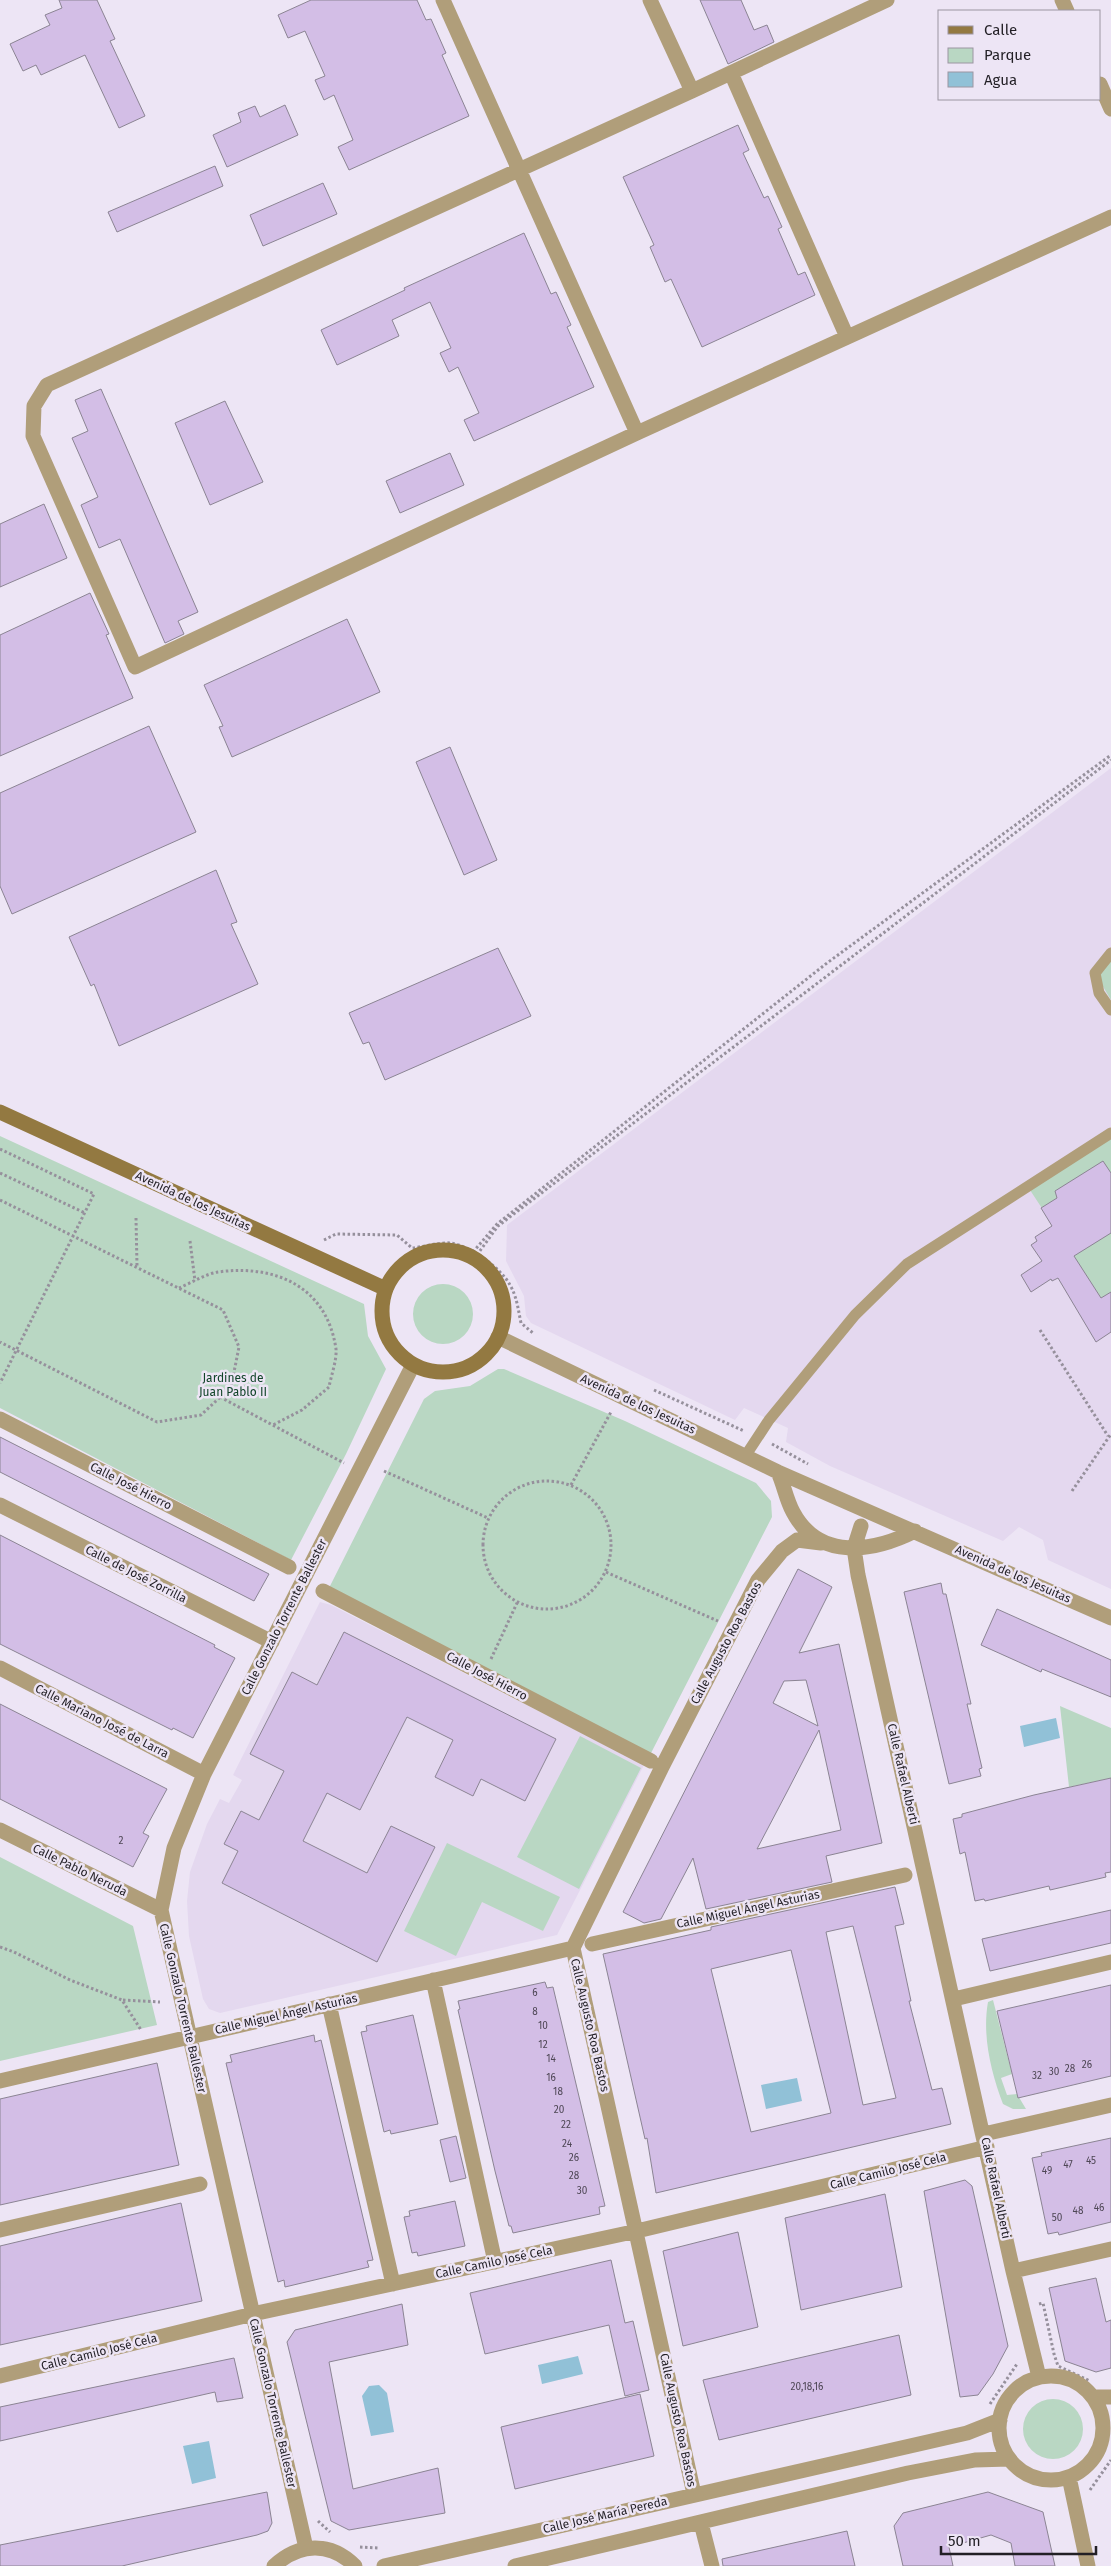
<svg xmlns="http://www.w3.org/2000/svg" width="1111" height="2566" viewBox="0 0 1111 2566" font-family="'Fira Sans',sans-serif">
  <rect width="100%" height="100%" fill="#ede5f5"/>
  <!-- built -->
  <path fill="#e4d8ef" d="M1111 768V1589L1048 1560 1043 1540 1019 1527 1003 1541 830 1466 786 1442 788 1428 744 1408 735 1420 531 1323 526 1316 524 1296 506 1261 507 1225Z
    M320 1602 331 1605 644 1765 557 1935 220 2013 209 2009 203 1999 189 1936 187 1901 190 1872 207 1824 220 1799 229 1803 242 1780 233 1775Z"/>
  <!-- green -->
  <path fill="#b9d7c3" d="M1111 953V1000L1095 973Z
    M1111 1133V1300L1101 1298 1028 1187Z
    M0 1136 364 1304 368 1336 386 1369 346 1454 291 1560 0 1408Z
    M413 1314a30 30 0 1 1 60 0a30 30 0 1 1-60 0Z
    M498 1369H504L625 1421 756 1483 771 1501 772 1517 650 1755 328 1590 424 1399 435 1391 470 1386Z
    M1060 1706 1111 1728V1778L1069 1787Z
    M580 1736 641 1768 579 1889 517 1857Z
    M447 1843 560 1897 543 1931 482 1902 456 1956 404 1931Z
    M0 1857 133 1926 157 2025 0 2061Z
    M993 2000 1012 2074 1001 2078 1007 2095 1017 2094 1026 2109H1013L1003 2104C991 2072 982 2036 988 2002Z
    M1023 2429a30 30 0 1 1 60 0a30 30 0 1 1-60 0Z"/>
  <!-- water -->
  <path fill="#91c1d7" d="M1056 1718 1060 1738 1024 1747 1020 1726Z
    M797 2078 802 2101 766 2109 761 2085Z
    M578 2356 583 2374 542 2384 538 2365Z
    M379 2385 387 2393 394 2432 371 2436 362 2396 369 2386Z
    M209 2441 216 2478 192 2484 183 2446Z"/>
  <!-- building -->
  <path fill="#d3bee6" stroke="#8b8493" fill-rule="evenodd" d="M59 0H97L115 39 110 41 145 116 119 128 85 55 41 75 36 65 23 71 10 44 50 25 45 15 62 8Z
    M311 0H417L426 20 431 19 446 53 442 55 469 116 349 170 338 147 353 140 334 95 324 100 315 80 325 76 305 31 288 38 278 15Z
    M700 0H741L754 30 767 25 774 42 728 64Z
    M285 105 298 135 227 167 213 135 241 122 238 113 255 106 260 117Z
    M738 125 749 150 743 153 764 198 768 196 782 227 778 229 798 275 805 272 815 295 702 347 671 279 665 282 650 247 654 245 623 177Z
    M215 166 223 186 117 232 108 212Z
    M323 183 337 214 263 246 250 215Z
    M524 233 551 294 556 292 571 325 567 327 594 387 474 441 464 420 479 413 458 367 449 372 440 353 451 348 430 302 392 320 399 336 337 365 321 330 405 290 404 288Z
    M101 389 198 612 178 621 184 634 165 643 120 539 99 548 81 505 98 497 72 438 88 431 75 400Z
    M225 401 263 482 210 505 175 423Z
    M450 453 464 485 400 513 386 481Z
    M44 504 67 558 0 587V524Z
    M90 593 109 634 106 635 133 698 0 756V635Z
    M347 619 380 692 232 757 219 727 223 726 204 685Z
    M149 726 196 832 12 914 0 886V793Z
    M450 747 497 860 464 875 416 762Z
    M216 870 237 922 231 924 258 984 119 1046 94 984 91 986 69 937Z
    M498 948 531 1016 385 1080 369 1042 363 1044 349 1013Z
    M1103 1161 1111 1173V1233L1074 1256 1101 1298 1111 1292V1332L1096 1342 1058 1278 1052 1281 1051 1279 1031 1292 1021 1275 1042 1261 1031 1245 1037 1241 1035 1237 1052 1226 1041 1208 1057 1198 1055 1191Z
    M0 1437 269 1574 254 1601 0 1472Z
    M0 1535 215 1645 214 1647 235 1658 193 1738 173 1728 172 1730 0 1644Z
    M798 1569 832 1587 799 1653 839 1644 882 1843 826 1856 832 1882 706 1909 693 1858 661 1919 644 1923 623 1912ZM806 1680 818 1726 773 1703 784 1681ZM819 1730 841 1830 757 1849 788 1790Z
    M941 1583 943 1594H946L971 1704H967L982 1768 979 1769 981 1776 949 1784 904 1592Z
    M997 1609 1111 1660V1697L1042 1669 1041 1672 981 1645Z
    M344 1632 556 1739 525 1801 481 1779 473 1796 435 1777 453 1740 407 1717 360 1810 327 1793 303 1841 367 1873 391 1826 435 1847 377 1962 222 1883 238 1851 224 1844 241 1811 259 1820 284 1771 250 1754 292 1672 317 1685Z
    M0 1704 167 1789 143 1833 149 1836 133 1867 0 1799Z
    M1111 1778V1872L1105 1873 1106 1877 1050 1890 1049 1886 985 1901 984 1899 975 1901 965 1852 960 1854 953 1819 962 1817V1814L1034 1795Z
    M895 1887 904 1924 895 1926 911 2001H909L932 2090 942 2088 951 2124 656 2193 647 2138 645 2139 603 1954 711 1930V1927ZM853 1926 896 2098 863 2105 826 1932ZM791 1950 831 2113 751 2132 711 1969Z
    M1111 1910V1943L990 1971 982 1939Z
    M545 1982 547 1988 553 1987 605 2206 599 2207 600 2214 513 2233 511 2226H509L495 2171 458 2010 460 2009 458 2001Z
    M1111 1985V2076L1018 2098 997 2011Z
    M413 2015 438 2124 391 2134 390 2130 384 2132 361 2032 367 2031 366 2026Z
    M314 2035 315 2042 321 2040 373 2260 367 2261 369 2267 285 2287 284 2280 278 2282 226 2063 232 2062 230 2055Z
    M157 2063 179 2165 0 2205V2099Z
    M456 2136 466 2178 450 2182 440 2140Z
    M1111 2138V2222L1059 2235 1058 2232 1048 2234 1032 2158 1042 2156 1041 2153Z
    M965 2180 972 2186 1008 2346 993 2374 978 2395 960 2397 924 2191Z
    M885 2194 902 2287 801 2310 785 2218Z
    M455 2201 465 2246 418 2256 417 2252 412 2253 404 2217 410 2216 409 2211Z
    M181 2203 202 2301 0 2345V2246Z
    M738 2232 758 2327 683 2346 663 2251Z
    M611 2260 625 2323 633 2321 649 2390 625 2396 609 2325 485 2354 470 2293Z
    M1096 2278 1106 2322 1111 2320V2368L1096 2372 1065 2361 1049 2288Z
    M402 2304 408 2345 329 2362 353 2489 438 2468 445 2513 349 2530 331 2521 287 2342 295 2330Z
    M899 2335 911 2395 719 2440 703 2380Z
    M234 2358 243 2398 217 2402 215 2392 0 2441V2407Z
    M640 2394 654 2456 515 2489 501 2427Z
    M267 2492 272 2523 268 2531 257 2535 122 2566H0V2545Z
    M988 2492 1043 2512 1055 2566H1015L1011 2543 991 2535 949 2547 953 2566H903L894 2526 903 2513Z
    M847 2531 855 2566H723L722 2559Z"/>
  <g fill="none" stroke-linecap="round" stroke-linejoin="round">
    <!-- path -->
    <path stroke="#96909c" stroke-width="3" stroke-dasharray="2.5 2.5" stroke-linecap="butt" d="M0 1149 94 1194 0 1383
      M0 1173 85 1213
      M0 1200 223 1310 239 1347 231 1387 201 1415 157 1422 0 1342
      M136 1218 137 1266
      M324 1240 336 1234 397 1235 412 1248C423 1247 439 1242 451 1243 470 1246 501 1268 510 1285 517 1297 518 1309 521 1323L533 1333
      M190 1241 195 1281
      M473 1252 497 1224 827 963 1111 755
      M474 1259 498 1226 1111 760
      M179 1288C191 1283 205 1274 218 1272 276 1264 327 1287 336 1349 337 1360 331 1376 329 1387L302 1410 273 1425
      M1040 1330 1108 1436
      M654 1390 744 1431
      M220 1397 344 1463
      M772 1444 808 1464
      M384 1471 488 1518
      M483 1545a64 64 0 1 1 128 0a64 64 0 1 1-128 0Z
      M571 1485 611 1412
      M1072 1491 1111 1434
      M606 1572 718 1621
      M491 1659 517 1603
      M0 1947 14 1952 70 1980 122 2000 141 2030
      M123 2000 160 2002
      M1039 2304 1043 2303 1054 2354 1058 2366 1090 2381
      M990 2404 1017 2364
      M1090 2490 1111 2460
      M318 2521 330 2532
      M360 2547 378 2548"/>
    <!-- lane -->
    <path stroke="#b09e7a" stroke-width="11" d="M1111 953 1095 973 1099 993 1111 1010
      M746 1455 769 1420 855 1315 907 1264 1111 1133"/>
    <!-- street -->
    <path stroke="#b09e7a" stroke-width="15" d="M443 0 637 433
      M650 0 692 91
      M887 0 692 91 47 385 34 406 33 436 135 667 637 433 1111 217
      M1062 0 1067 11
      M731 73 847 337
      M1100 84 1111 109
      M498 1337 778 1472 1111 1618
      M0 1419 289 1567
      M778 1472C784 1485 786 1499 793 1512 819 1561 873 1552 915 1531
      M0 1505 272 1642
      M861 1526 854 1548 858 1575 1013 2271 1039 2377
      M323 1591 651 1761
      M0 1668 204 1774
      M0 1830 161 1910
      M592 1944 905 1875
      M433 1980 495 2262
      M954 1999 1111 1962
      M329 2004 393 2284
      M0 2081 573 1948
      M984 2134 1111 2105
      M0 2230 200 2184
      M1013 2271 1111 2249
      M999 2428a52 52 0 1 1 104 0a52 52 0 1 1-104 0Z
      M0 2376 253 2314 637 2231 987 2147
      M1094 2397H1111
      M1069 2477 1088 2566
      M694 2494 573 1948 662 1767 758 1580 782 1551 797 1540 821 1543
      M701 2523 712 2566
      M306 2548 161 1910 174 1848 204 1774 413 1365
      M274 2566C299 2543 330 2541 355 2566
      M384 2566 967 2433 1000 2420
      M515 2566 908 2473 975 2460 1009 2459"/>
    <!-- secondary -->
    <path stroke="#937941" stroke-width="15" d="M0 1112 386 1289
      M382 1311a61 61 0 1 1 122 0a61 61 0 1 1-122 0Z"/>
  </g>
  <g text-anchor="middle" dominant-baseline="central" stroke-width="5" stroke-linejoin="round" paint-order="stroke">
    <!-- number labels -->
    <g font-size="10" fill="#4e4755">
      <text x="121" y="1841">2</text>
      <text x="535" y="1993">6</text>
      <text x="535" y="2012">8</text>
      <text x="543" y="2026">10</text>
      <text x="543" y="2045">12</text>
      <text x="551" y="2059">14</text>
      <text x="1087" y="2065">26</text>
      <text x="1070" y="2069">28</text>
      <text x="1054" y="2072">30</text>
      <text x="1037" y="2076">32</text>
      <text x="551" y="2078">16</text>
      <text x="558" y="2092">18</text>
      <text x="559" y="2110">20</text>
      <text x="566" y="2125">22</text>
      <text x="567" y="2144">24</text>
      <text x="574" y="2158">26</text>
      <text x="1091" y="2161">45</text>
      <text x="1068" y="2165">47</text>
      <text x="1047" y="2171">49</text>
      <text x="574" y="2176">28</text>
      <text x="582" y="2191">30</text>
      <text x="1099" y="2208">46</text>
      <text x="1078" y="2211">48</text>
      <text x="1057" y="2218">50</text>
      <text x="807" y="2387">20,18,16</text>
    </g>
    <!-- street labels -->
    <g font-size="12" fill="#221f25" stroke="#ede5f5">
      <text transform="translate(193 1201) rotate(25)">Avenida de los Jesuitas</text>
      <text transform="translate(638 1404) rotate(25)">Avenida de los Jesuitas</text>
      <text transform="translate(131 1486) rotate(27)">Calle José Hierro</text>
      <text transform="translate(136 1574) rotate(27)">Calle de José Zorrilla</text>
      <text transform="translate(1013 1574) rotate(24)">Avenida de los Jesuitas</text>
      <text transform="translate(284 1617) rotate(-63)">Calle Gonzalo Torrente Ballester</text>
      <text transform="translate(726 1643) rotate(-62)">Calle Augusto Roa Bastos</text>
      <text transform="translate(487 1676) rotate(28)">Calle José Hierro</text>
      <text transform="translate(102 1721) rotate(27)">Calle Mariano José de Larra</text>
      <text transform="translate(903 1774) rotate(77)">Calle Rafael Alberti</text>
      <text transform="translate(80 1870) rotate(26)">Calle Pablo Neruda</text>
      <text transform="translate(748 1909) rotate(-12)">Calle Miguel Ángel Asturias</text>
      <text transform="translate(183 2008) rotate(77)">Calle Gonzalo Torrente Ballester</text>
      <text transform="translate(286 2014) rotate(-13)">Calle Miguel Ángel Asturias</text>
      <text transform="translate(590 2025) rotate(77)">Calle Augusto Roa Bastos</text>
      <text transform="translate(888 2171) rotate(-14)">Calle Camilo José Cela</text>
      <text transform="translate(996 2188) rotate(78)">Calle Rafael Alberti</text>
      <text transform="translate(494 2262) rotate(-12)">Calle Camilo José Cela</text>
      <text transform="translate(99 2352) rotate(-14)">Calle Camilo José Cela</text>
      <text transform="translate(273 2403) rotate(77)">Calle Gonzalo Torrente Ballester</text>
      <text transform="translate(678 2420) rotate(78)">Calle Augusto Roa Bastos</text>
      <text transform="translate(605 2515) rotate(-13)">Calle José María Pereda</text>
    </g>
    <!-- park labels -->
    <g font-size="12" fill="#114429" stroke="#ede5f5">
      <text x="233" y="1378">Jardines de<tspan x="233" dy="14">Juan Pablo II</tspan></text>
    </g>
  </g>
  <!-- legend -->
  <rect x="938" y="10" width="162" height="90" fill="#ede5f5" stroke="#9c96a2"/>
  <rect x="948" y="26" width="25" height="8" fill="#937941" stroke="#9c96a2"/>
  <text x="984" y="35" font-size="15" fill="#221f25">Calle</text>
  <rect x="948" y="48" width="25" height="15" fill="#b9d7c3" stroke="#9c96a2"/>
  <text x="984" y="60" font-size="15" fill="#221f25">Parque</text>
  <rect x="948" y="72" width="25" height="15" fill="#91c1d7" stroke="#9c96a2"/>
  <text x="984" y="85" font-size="15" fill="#221f25">Agua</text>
  <!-- scale -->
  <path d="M941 2546v8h155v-8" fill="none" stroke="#221f25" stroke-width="2.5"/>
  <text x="948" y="2546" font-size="15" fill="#221f25" stroke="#ede5f5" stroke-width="4" paint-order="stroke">50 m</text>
</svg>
